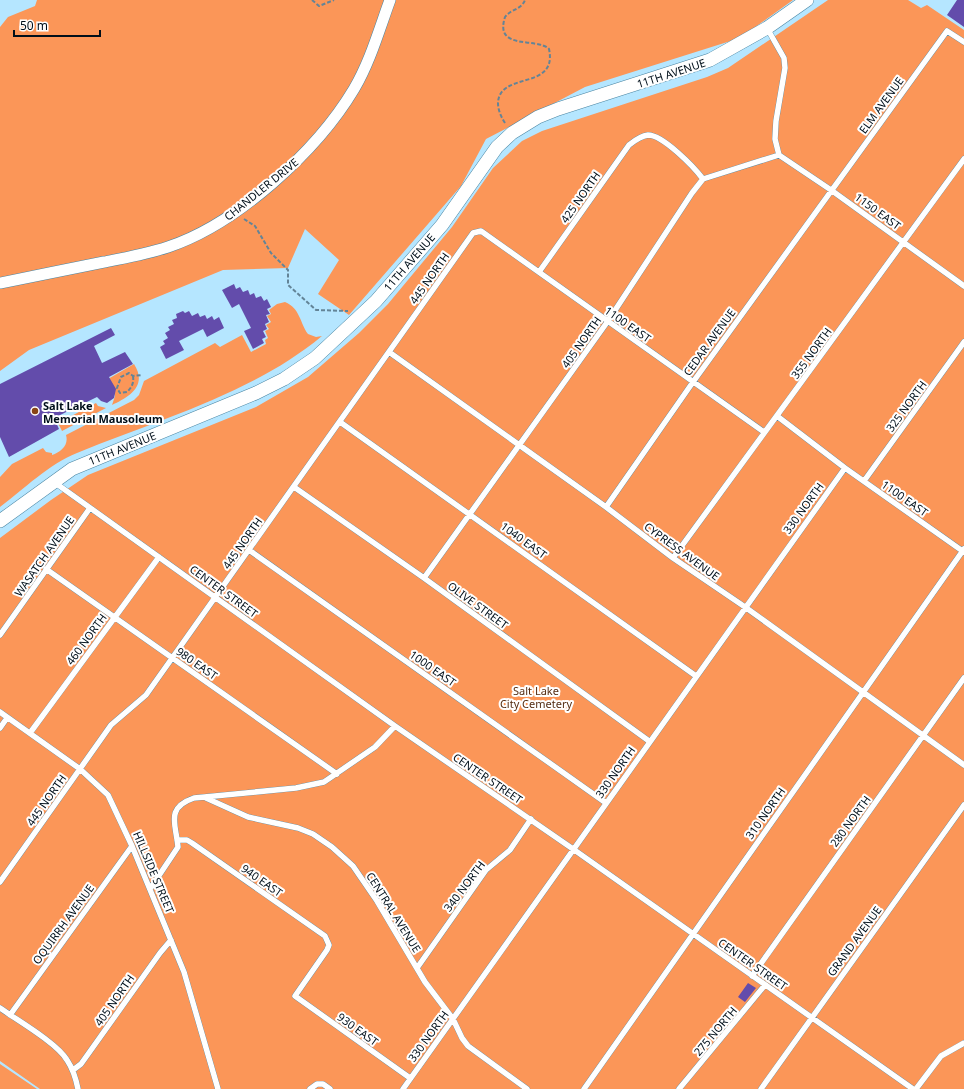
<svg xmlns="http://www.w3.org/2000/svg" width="964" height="1089" viewBox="0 0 964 1089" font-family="'Noto Sans',sans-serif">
  <rect width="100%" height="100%" fill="#b5e6ff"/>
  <!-- green -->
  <path fill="#fb9658" d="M37 0H793L740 38 585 87 486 139 461 186 349 315 318 294 339 260 305 229 288 268 223 270 29 350 0 371V27L8 17 35 6Z
    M828 0H908L921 8 927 5 964 30V1089H40L0 1061V538L51 500 88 475 256 407 308 377 359 333 388 304 452 227 493 168 522 141 542 131 707 77 728 68Z
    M285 302C300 308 300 323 308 334L316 337 322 336C252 394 160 419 77 453 49 464 24 489 0 507V477L12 464 43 448 46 452 52 453V455C61 452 69 445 66 435L134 400 139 395 144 381 215 343 220 347 242 335 251 352 266 344 265 340 268 338 265 331 269 329 266 325 271 322 267 316 271 314 269 310 277 304Z
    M134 364C148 386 129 397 112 405L115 396 108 379Z
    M96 403 98 406 106 408 62 431 58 423Z
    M0 1064 37 1089H0Z"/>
  <!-- building -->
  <path fill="#634cab" d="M957 0H964V27L947 15Z
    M234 284 236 289 240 287 243 292 248 290 250 295 254 293 256 298 261 296 264 301 267 299 271 307 267 309 270 314 266 315 269 322 265 324 267 329 263 331 266 337 262 339 264 343 253 349 244 331 251 328 239 304 232 308 222 290Z
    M183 311 185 313 189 311 192 316 198 313 200 317 205 315 207 319 212 316 214 320 219 317 224 328 207 337 203 329 179 341 184 350 166 359 160 347 165 344 163 341 168 338 165 333 170 330 168 327 174 324 172 320 177 318 176 314Z
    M111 328 115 335 94 346 102 363 125 352 133 364 109 377 116 389 114 398 107 403 101 401 97 397 54 418 59 429 9 457 0 437V384Z
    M748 983 756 988 745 1002 738 997Z"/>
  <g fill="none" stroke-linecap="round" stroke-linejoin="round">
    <defs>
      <path id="service" d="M767 28 784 58 785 68 776 121 775 139 779 155
        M779 155 831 190 964 286
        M539 272 629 145C634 141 640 136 648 135 663 135 694 167 703 179
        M389 352 606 507 673 558 745 607 964 765
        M777 416 845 468 964 552
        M340 422 696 676
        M864 481 964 342
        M54 482 395 726 573 849 913 1089
        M294 487 424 578 649 741
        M606 507 693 382 947 31 964 42
        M249 550 606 803
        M673 558 964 159
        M46 569 337 774
        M424 578 608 321 692 193 703 179 779 155
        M0 635 90 508
        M0 712 80 769 108 795 132 846 184 972 218 1089
        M0 728 7 718
        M30 733 159 557
        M206 798 248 817 298 828 313 834 332 847 353 866 377 901 425 982 453 1019 462 1038 468 1046 527 1089
        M177 840H187L192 843 325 936 329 945 327 950 295 996 410 1078
        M0 882 111 725 146 695 473 233 481 231 764 432
        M150 889 178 847C176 824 165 808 194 798L296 788 324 782 375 747 395 726
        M417 968 486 870 510 850 531 819
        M752 976 964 678
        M0 1008C17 1020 57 1043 67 1060 73 1069 76 1079 78 1089
        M10 1015 132 846
        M73 1070 81 1064 160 953 171 940
        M310 1089 317 1084H323L330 1089
        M403 1089 845 468
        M584 1089 964 549
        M679 1089 765 985
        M761 1089 964 805
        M916 1089 941 1056 964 1043"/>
      <path id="minor" d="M0 283C35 276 69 269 104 262 125 258 147 254 168 247 237 224 317 151 354 89 370 62 379 30 390 0"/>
      <path id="tertiary" d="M0 521 72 469 256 393 284 379 315 358 376 301 442 225 497 147 512 133 538 117 558 109 710 60 767 28 807 0"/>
    </defs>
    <!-- service casing -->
    <use href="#service" stroke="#4a85a2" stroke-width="6"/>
    <!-- minor casing -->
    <use href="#minor" stroke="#4a85a2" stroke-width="12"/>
    <!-- tertiary casing -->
    <use href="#tertiary" stroke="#4a85a2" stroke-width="14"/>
    <!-- path -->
    <path stroke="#638497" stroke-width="2" stroke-dasharray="4 2" stroke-linecap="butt" d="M312 0 319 6 334 0
      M505 123C501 117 498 110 498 103 499 71 558 91 549 49 537 37 494 51 505 17 511 9 521 10 525 0
      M244 219 255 226 271 253 288 270V285L316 310 348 311
      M133 376C134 383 132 387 127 392L120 393 117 388 121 377 129 373 133 376 142 375"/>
    <!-- service -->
    <use href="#service" stroke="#fff" stroke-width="5.5"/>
    <!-- minor -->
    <use href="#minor" stroke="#fff" stroke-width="11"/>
    <!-- tertiary -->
    <use href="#tertiary" stroke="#fff" stroke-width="13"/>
  </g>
  <!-- markers -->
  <circle fill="#884516" stroke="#fff" stroke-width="1.5" cx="35" cy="411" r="4"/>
  <g text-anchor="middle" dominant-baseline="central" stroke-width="4" stroke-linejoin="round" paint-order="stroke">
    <!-- street labels -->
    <g font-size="11" fill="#000f1a" stroke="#fff">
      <text transform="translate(671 73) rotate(-18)">11TH AVENUE</text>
      <text transform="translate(881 105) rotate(-54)">ELM AVENUE</text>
      <text transform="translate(261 189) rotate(-39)">CHANDLER DRIVE</text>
      <text transform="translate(580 197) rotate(-55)">425 NORTH</text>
      <text transform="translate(878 211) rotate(36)">1150 EAST</text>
      <text transform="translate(409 262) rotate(-49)">11TH AVENUE</text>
      <text transform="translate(429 278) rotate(-55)">445 NORTH</text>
      <text transform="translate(628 324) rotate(35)">1100 EAST</text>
      <text transform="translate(581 342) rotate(-55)">405 NORTH</text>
      <text transform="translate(709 342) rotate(-54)">CEDAR AVENUE</text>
      <text transform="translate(811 353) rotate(-54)">355 NORTH</text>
      <text transform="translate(906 406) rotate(-54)">325 NORTH</text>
      <text transform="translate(122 448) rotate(-22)">11TH AVENUE</text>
      <text transform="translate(905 498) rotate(35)">1100 EAST</text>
      <text transform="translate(803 508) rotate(-54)">330 NORTH</text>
      <text transform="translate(524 540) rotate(36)">1040 EAST</text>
      <text transform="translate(242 543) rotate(-55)">445 NORTH</text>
      <text transform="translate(682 551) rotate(36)">CYPRESS AVENUE</text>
      <text transform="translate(44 556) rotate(-55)">WASATCH AVENUE</text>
      <text transform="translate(224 591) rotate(36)">CENTER STREET</text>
      <text transform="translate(478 605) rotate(36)">OLIVE STREET</text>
      <text transform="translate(86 639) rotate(-54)">460 NORTH</text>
      <text transform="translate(197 663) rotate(35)">980 EAST</text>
      <text transform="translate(433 668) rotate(35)">1000 EAST</text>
      <text transform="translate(615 772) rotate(-55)">330 NORTH</text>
      <text transform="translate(488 778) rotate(34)">CENTER STREET</text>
      <text transform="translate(46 800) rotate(-55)">445 NORTH</text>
      <text transform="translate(765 813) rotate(-55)">310 NORTH</text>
      <text transform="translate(850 821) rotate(-54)">280 NORTH</text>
      <text transform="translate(154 872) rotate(67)">HILLSIDE STREET</text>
      <text transform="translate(262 880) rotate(35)">940 EAST</text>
      <text transform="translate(464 886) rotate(-53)">340 NORTH</text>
      <text transform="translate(394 912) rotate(58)">CENTRAL AVENUE</text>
      <text transform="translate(63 924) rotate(-54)">OQUIRRH AVENUE</text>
      <text transform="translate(854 941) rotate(-54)">GRAND AVENUE</text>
      <text transform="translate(753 964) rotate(35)">CENTER STREET</text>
      <text transform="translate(114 1000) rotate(-55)">405 NORTH</text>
      <text transform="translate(358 1029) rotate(36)">930 EAST</text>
      <text transform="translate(715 1031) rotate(-50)">275 NORTH</text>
      <text transform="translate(428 1036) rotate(-54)">330 NORTH</text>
    </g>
    <!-- poi labels -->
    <g font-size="11" font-weight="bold" fill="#000f1a" stroke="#fff" text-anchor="start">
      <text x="43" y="405">Salt Lake<tspan x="43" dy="13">Memorial Mausoleum</tspan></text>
    </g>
    <!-- park labels -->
    <g font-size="11" fill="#552d13" stroke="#fff">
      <text x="536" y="690">Salt Lake<tspan x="536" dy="13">City Cemetery</tspan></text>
    </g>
  </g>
  <!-- scale -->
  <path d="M14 30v6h86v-6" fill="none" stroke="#000f1a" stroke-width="2"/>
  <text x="20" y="30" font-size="12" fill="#000f1a" stroke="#ffffff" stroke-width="3" paint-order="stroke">50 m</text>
</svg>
